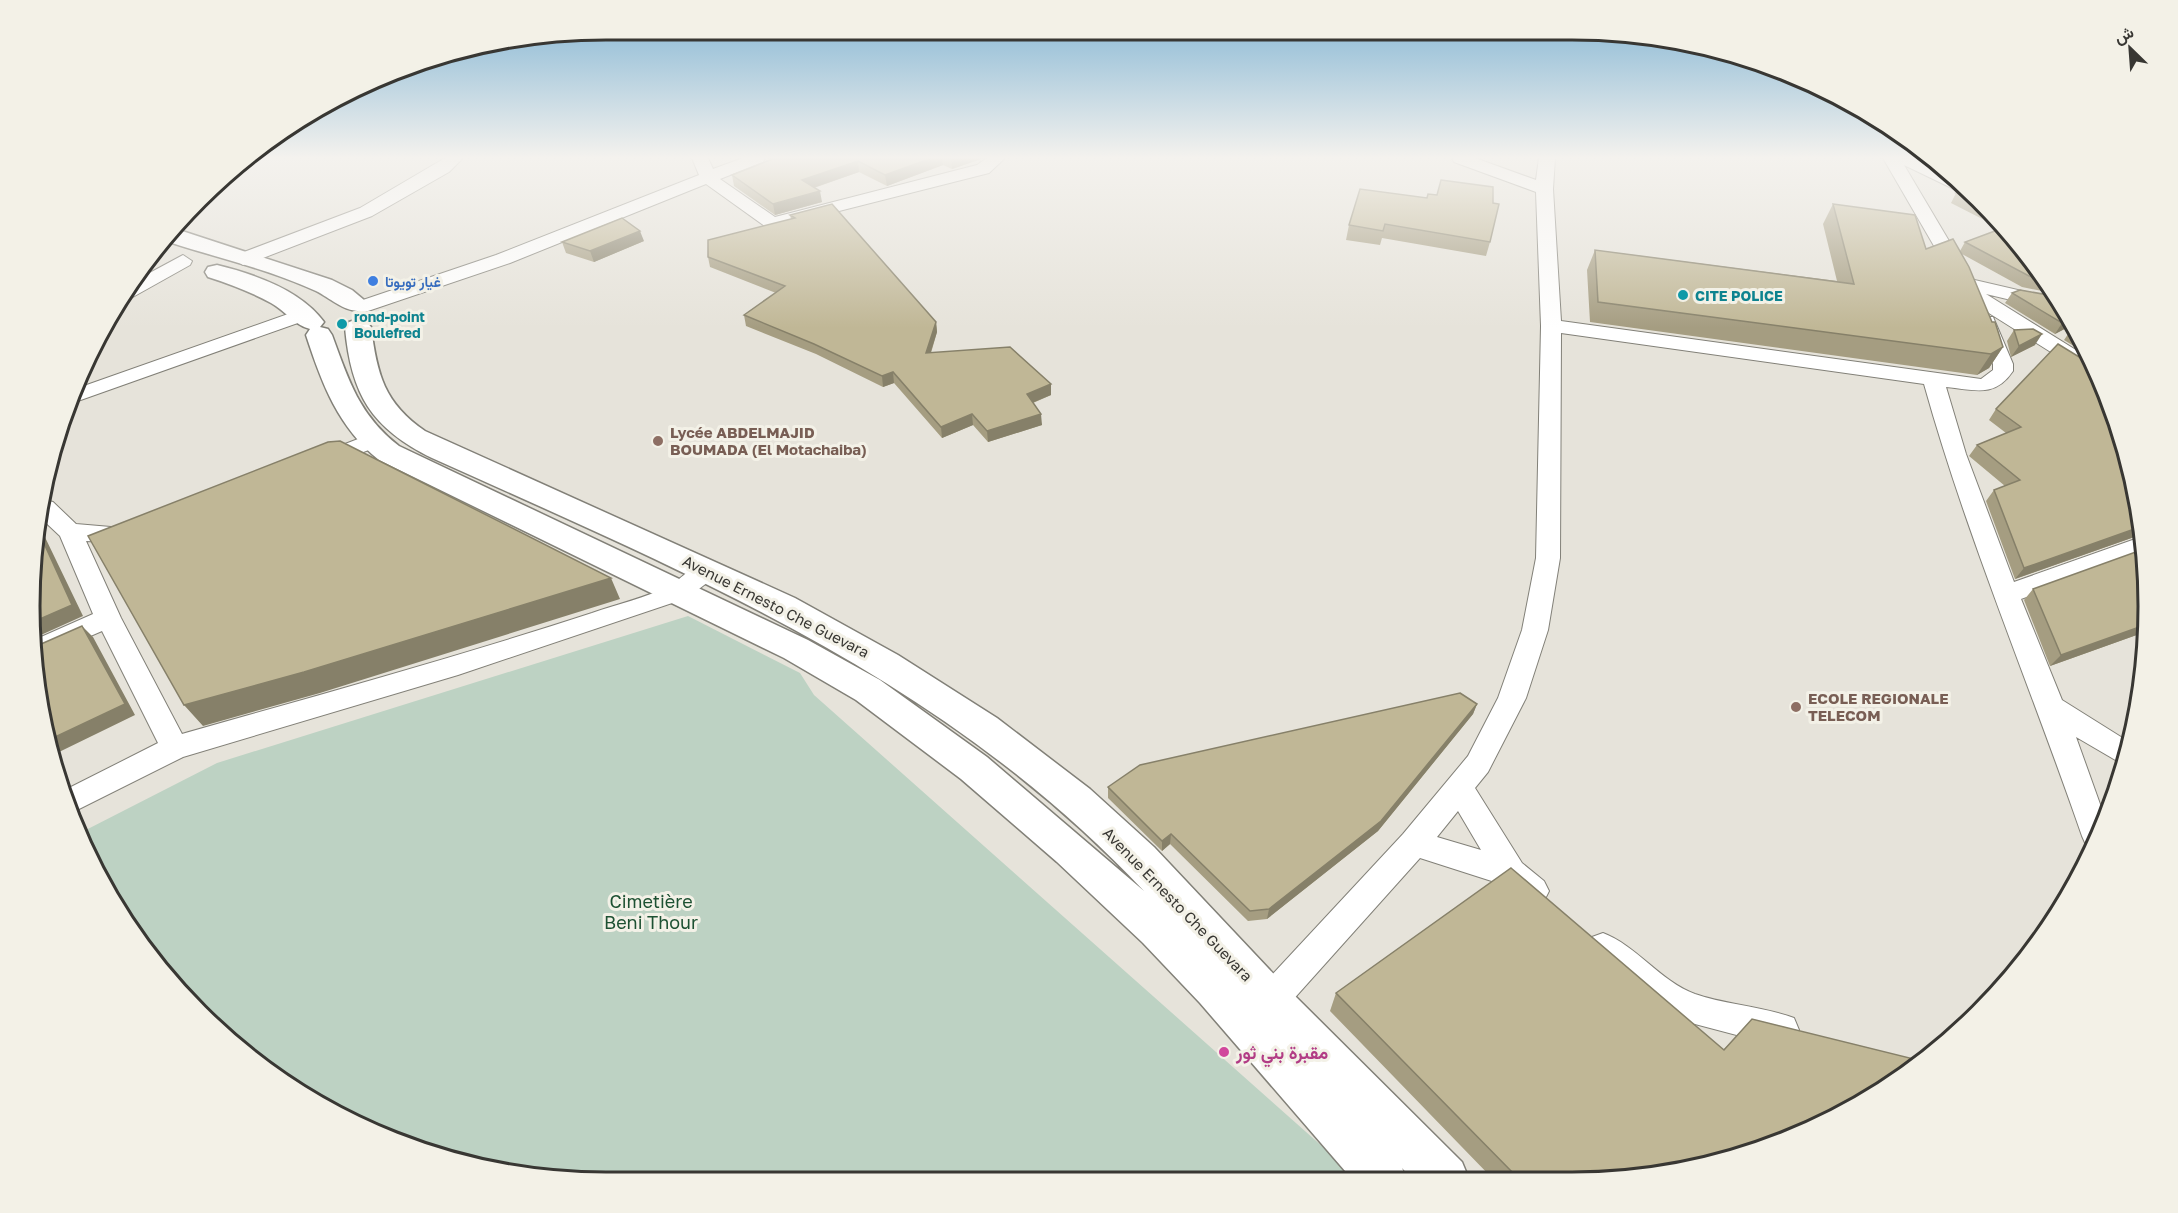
<svg xmlns="http://www.w3.org/2000/svg" width="2178" height="1213" viewBox="0 0 2178 1213" font-family="'Golos Text',Vazirmatn,sans-serif">
  <rect width="100%" height="100%" fill="#e6e3da"/>
  <!-- green -->
  <path fill="#bdd2c3" d="M688 616 800 673 814 695 1359 1179 569 1182 422 1153 318 1106 173 986 78 834 217 763Z"/>
  <g fill="none" stroke-linecap="round" stroke-linejoin="round">
    <defs>
      <path id="minor" d="M445 158H463L449 172 372 216 250 263 243 265 234 259 236 255 360 208Z
        M692 158H708L713 169 743 158H765L763 162 720 179 775 217 977 165 987 158H1005L989 173 772 228 766 227 706 184 510 263 368 311 361 313 351 307 354 303 496 255 699 175Z
        M1452 158H1475L1536 180 1539 158H1555L1553 189 1561 321 1981 379 1993 370V364L1976 321 1979 317H1993L2013 364V371C1995 398 1975 390 1946 387L1966 454 2014 582 2141 537 2144 554 2021 599 2062 700 2129 742 2124 765 2076 737 2105 818 2092 847 2086 845 2082 836C2030 685 1967 538 1924 384L1561 333 1560 558 1548 630 1526 698 1488 772 1475 788 1522 863 1544 881 1549 891 1544 901 1533 905 1522 901 1501 884 1420 858 1282 1012 1270 1017 1258 1012 1253 1001 1258 990 1403 834 1468 756 1498 698 1522 630 1536 558 1541 326 1536 192 1454 162ZM1458 811 1481 850 1437 837Z
        M1883 158C1917 156 1946 167 1970 192H1960L1904 165 1968 273 1966 277H1952Z
        M183 255 192 261 190 265 131 298 121 299 131 283Z
        M1966 278 2052 298 2055 302 2045 308 1986 294 2092 360 2098 378 2089 376 1965 298 1962 294 1966 290 1956 284Z
        M305 308 312 310 315 314 312 318 75 402 81 387Z
        M371 434 379 436 382 441 379 446 322 468 314 466 311 461 314 456Z
        M45 500 53 502 76 524 134 529 137 535 134 541 125 543 86 541 121 618 182 734C319 695 457 657 592 613 617 604 646 598 669 586 686 577 695 558 716 564L719 570 716 576 687 598 458 675 183 757 71 813 65 790 158 743 102 631 35 660 32 641 93 614 60 536 43 520Z
        M1603 933C1637 946 1660 981 1695 994 1727 1005 1762 1006 1794 1018L1799 1030 1794 1042 1782 1047 1676 1019 1639 997 1592 959 1587 948 1592 937Z"/>
      <path id="major" d="M179 230 332 280 352 290 370 305 366 310C347 315 332 299 316 291 269 269 217 258 169 242Z
        M217 265C254 274 301 290 324 322L320 327 328 329 332 335C349 381 359 415 399 446L808 640 880 680 987 757 1144 891C943 678 692 575 432 458 371 428 351 394 345 327L349 322 358 319 367 322 371 327C377 374 384 403 425 431L795 598 898 655 997 718 1090 789 1154 847 1285 986 1462 1162 1469 1179H1412L1402 1168 1407 1179H1352L1200 1003 1143 943 1057 862 961 779 856 700 784 658 379 460C338 427 322 384 306 335L310 329C296 326 284 310 271 303 251 292 230 284 208 277L205 272 208 267Z"/>
    </defs>
    <!-- minor casing -->
    <use href="#minor" stroke="#828078" stroke-width="2"/>
    <!-- major casing -->
    <use href="#major" stroke="#828078" stroke-width="3"/>
    <!-- minor -->
    <use href="#minor" fill="#fff" fill-rule="evenodd"/>
    <!-- major -->
    <use href="#major" fill="#fff" fill-rule="evenodd"/>
  </g>
  <!-- wall -->
  <path fill="#a59d81" d="M769 158H984L952 169 943 165 887 186 859 172 814 188 822 202 775 215 734 186 732 175 770 160Z
    M1920 158H1930L1951 172Z
    M1360 189 1490 242 1486 256 1382 238 1380 245 1346 240 1349 225Z
    M1967 189 2029 256 2052 293 2022 287 1962 254 2003 347 1989 368 1977 375 1590 322 1587 270 1595 250 1837 281 1823 224 1833 204 1926 249 1960 251 1965 242 2002 229 1951 203 1956 193Z
    M790 215 936 322 937 332 931 353 1051 395 1033 403 1042 425 988 442 973 425 942 438 894 383 883 387 816 354 746 326 744 315 776 293 710 267 708 257 791 219Z
    M644 241 594 262 566 253 562 242Z
    M2012 293 2054 296 2072 325 2055 334 2005 303Z
    M2073 327 2089 352 2090 356 2064 340Z
    M2014 330 2035 345 2011 357 2007 341Z
    M1996 409 2128 458 2141 535H2140L2015 579 1986 501 1994 490 2005 486 1969 456 1977 445 2006 433 1989 420Z
    M2147 569 2145 632 2050 666 2024 600 2033 589Z
    M1477 704 1473 714 1378 831 1267 919 1248 921 1170 844 1162 851 1108 798V787Z
    M1336 993 1724 1049 1752 1019 1646 1178 1493 1179 1330 1011Z"/>
  <!-- shaded-wall -->
  <path fill="#868069" d="M932 158H942L943 165 887 186 885 175Z
    M951 158H984L952 169Z
    M858 161 859 172 804 191 802 180Z
    M820 191 822 202 775 215 773 204Z
    M640 231 644 241 594 262 590 251Z
    M2069 320 2072 325 2055 334 2062 323Z
    M936 322 937 332 927 364 926 353Z
    M2042 334 2035 345 2011 357 2019 346Z
    M2003 347 1989 368 1977 375 1991 354Z
    M893 372 894 383 883 387 882 376Z
    M1051 384V395L1027 405V394Z
    M972 414 973 425 942 438 941 427Z
    M1041 414 1042 425 988 442 987 431Z
    M2140 527 2141 534 2140 535 2015 579 2024 568Z
    M42 531 83 616 32 639 33 622Z
    M611 578 620 599 320 693 203 726 184 705Z
    M2145 625V632L2050 666 2061 655Z
    M82 626 93 637 135 715 57 753 53 738Z
    M1477 704 1473 714 1378 831 1267 919 1269 909Z
    M1171 834 1170 844 1162 851V841Z"/>
  <!-- building -->
  <path fill="#c0b796" stroke="#868069" stroke-width="1.5" d="M775 158H932L885 175 858 161 802 180 820 191 773 204 732 175Z
    M1441 180 1493 187V203L1499 204 1490 242 1385 224 1383 231 1349 225 1360 189 1427 198 1428 194 1437 195Z
    M1967 189 1981 205 1956 193Z
    M832 204 936 322 926 353 1010 347 1051 384 1027 394 1041 414 987 431 972 414 941 427 893 372 882 376 814 344 744 315 785 286 708 257V240L795 218 790 215Z
    M1833 204 1915 215 1926 249 1953 239 1969 267 1992 322H1995L2003 347 1991 354 1598 302 1595 250 1854 284Z
    M622 218 640 231 590 251 562 242Z
    M2003 228 2029 256 2044 279 2029 276 1965 242Z
    M2020 290 2054 296 2069 320 2062 323 2012 293Z
    M2033 329 2042 334 2019 346 2014 330Z
    M2058 344 2094 366 2128 458 2140 527 2024 568 1994 490 2020 480 1977 445 2021 427 1996 409Z
    M340 441 611 578 304 672 184 705 88 536 328 442Z
    M42 539 72 605 33 622Z
    M2144 549 2147 569 2145 625 2061 655 2033 589Z
    M82 626 125 704 53 738 32 648Z
    M1460 693 1477 704 1381 821 1269 909 1250 911 1171 834 1162 841 1108 787 1140 765Z
    M1511 868 1724 1050 1752 1019 1922 1061 1892 1086 1757 1152 1646 1178 1519 1179 1336 993Z"/>
  <!-- sky -->
  <linearGradient id="sky" x2="0" y2="1"><stop stop-color="#81b4d3"/><stop offset="0.48" stop-color="#f4f2ee"/><stop offset="1" stop-color="#f4f2ee" stop-opacity="0"/></linearGradient>
  <rect width="2178" height="328" fill="url(#sky)"/>
  <!-- markers -->
  <circle fill="#3f7fe0" stroke="#f3f1e7" stroke-width="2" cx="373" cy="281" r="6"/>
  <g fill="#0f9aa8" stroke="#f3f1e7" stroke-width="2">
    <circle cx="1683" cy="295" r="6"/>
    <circle cx="342" cy="324" r="6"/>
  </g>
  <g fill="#8d6e63" stroke="#f3f1e7" stroke-width="2">
    <circle cx="658" cy="441" r="6"/>
    <circle cx="1796" cy="707" r="6"/>
  </g>
  <circle fill="#d1479c" stroke="#f3f1e7" stroke-width="2" cx="1224" cy="1052" r="6"/>
  <g text-anchor="middle" dominant-baseline="central" stroke-width="6" stroke-linejoin="round" paint-order="stroke">
    <!-- far-shop labels -->
    <g font-size="14" font-weight="bold" fill="#366cbe" stroke="#f3f1e7" text-anchor="start">
      <text x="385" y="281">غيار تويوتا</text>
    </g>
    <!-- far-culture labels -->
    <g font-size="14" font-weight="bold" fill="#0d838f" stroke="#f3f1e7" text-anchor="start">
      <text x="1695" y="295">CITE POLICE</text>
      <text x="354" y="316">rond-point<tspan x="354" dy="16">Boulefred</tspan></text>
    </g>
    <!-- education labels -->
    <g font-size="15" font-weight="bold" fill="#785e54" stroke="#f3f1e7" text-anchor="start">
      <text x="670" y="432">Lycée ABDELMAJID<tspan x="670" dy="17">BOUMADA (El Motachaiba)</tspan></text>
      <text x="1808" y="698">ECOLE REGIONALE<tspan x="1808" dy="17">TELECOM</tspan></text>
    </g>
    <!-- street labels -->
    <g font-size="15" fill="#383733" stroke="#f3f1e7">
      <text transform="translate(776 606) rotate(27)">Avenue Ernesto Che Guevara</text>
      <text transform="translate(1178 904) rotate(46)">Avenue Ernesto Che Guevara</text>
    </g>
    <!-- near-park labels -->
    <g font-size="18" fill="#1d5132" stroke="#f3f1e7">
      <text x="651" y="901">Cimetière<tspan x="651" dy="21">Beni Thour</tspan></text>
    </g>
    <!-- near-hotel labels -->
    <g font-size="18" font-weight="bold" fill="#b23c85" stroke="#f3f1e7" text-anchor="start">
      <text x="1236" y="1052">مقبرة بني ثور</text>
    </g>
  </g>
  <!-- crop -->
  <path d="M0 0H2178V1213H0ZM606 40H1572A566 566 0 0 1 2138 606V606A566 566 0 0 1 1572 1172H606A566 566 0 0 1 40 606V606A566 566 0 0 1 606 40Z" fill="#f3f1e7" fill-rule="evenodd"/>
  <path fill="none" stroke="#383733" stroke-width="3" d="M606 40H1572A566 566 0 0 1 2138 606V606A566 566 0 0 1 1572 1172H606A566 566 0 0 1 40 606V606A566 566 0 0 1 606 40Z"/>
  <!-- north arrow -->
  <g transform="translate(2130 48) rotate(335)" stroke="#f3f1e7" stroke-width="4.5" paint-order="stroke">
  <path d="M0-4.5L10 22L0 15L-10 22Z" fill="#383733"/>
  <text y="-9" font-size="16" font-weight="bold" text-anchor="middle" fill="#383733">ش</text>
  </g>
</svg>
